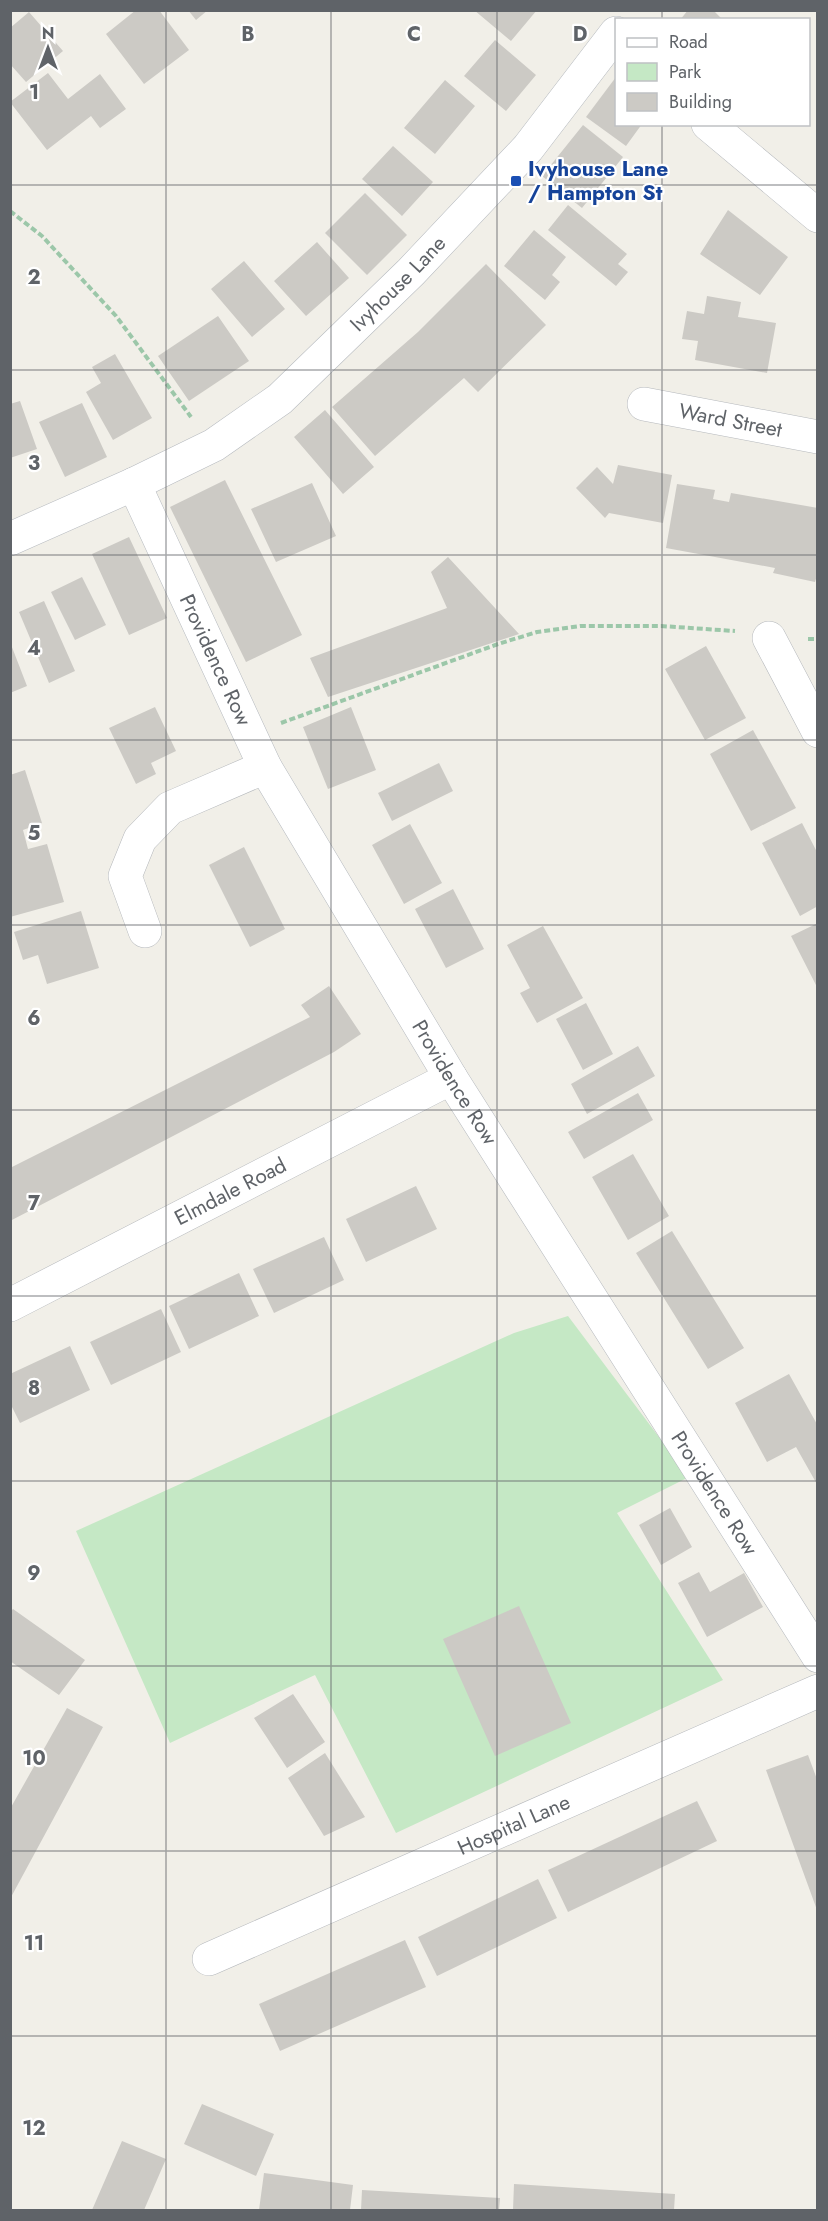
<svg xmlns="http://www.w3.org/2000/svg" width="828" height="2221" viewBox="0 0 828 2221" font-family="Jost,sans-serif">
  <rect width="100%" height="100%" fill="#f1efe8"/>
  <!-- green -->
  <path fill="#c5e8c5" d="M568 1316 689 1477 617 1513 723 1680 396 1833 315 1675 170 1743 76 1531 514 1333Z"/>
  <!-- building -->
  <path fill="#cccac5" d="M136 10H159L189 50 144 84 106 34Z
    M188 10H208L196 20Z
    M474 10H537L511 41Z
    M688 10H713L723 20H680Z
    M29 12 63 51 26 82 10 64V28Z
    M495 40 536 75 506 111 464 76Z
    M48 73 68 99 100 74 126 109 100 128 91 116 47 150 10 102Z
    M616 77V124H642L626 146 586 117Z
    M445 80 475 106 435 154 404 128Z
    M583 125 623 157 582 208 542 176Z
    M393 146 433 182 402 216 362 179Z
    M365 193 407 235 367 275 325 233Z
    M568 205 627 254 618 264 628 272 616 286 548 230Z
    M728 210 788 257 760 295 700 254Z
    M534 230 566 257 552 275 560 282 545 300 504 266Z
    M317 242 349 278 306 316 274 281Z
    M244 261 285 309 252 337 211 289Z
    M486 264 546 325 478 392 464 378 375 456 332 407 418 332Z
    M707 296 741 302 738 317 776 323 767 373 695 360 698 341 682 339 687 311 704 314Z
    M218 316 249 361 189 401 158 356Z
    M115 354 152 418 113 440 86 392 101 383 92 367Z
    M20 401 37 449 10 458V404Z
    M82 403 107 457 65 477 39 422Z
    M325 410 374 467 343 494 294 437Z
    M618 465 672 475 663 523 609 513 605 518 576 488 597 467 613 484Z
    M225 480 302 635 246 662 170 507Z
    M312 483 336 536 276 562 251 509Z
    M677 484 715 490 713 499 729 502 731 493 818 508V572L815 582 773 573 775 568 666 548Z
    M129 537 167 618 129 635 92 554Z
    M448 557 519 634 328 697 310 658 447 608 431 572Z
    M82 577 106 625 75 640 51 592Z
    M44 601 75 671 49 683 19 612Z
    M10 642 27 686 10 693Z
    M706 646 746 718 705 740 665 669Z
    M155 707 176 751 151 763 156 774 136 784 109 728Z
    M351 707 376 770 328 789 303 727Z
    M753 730 796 808 751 831 710 754Z
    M439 763 453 791 392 821 378 793Z
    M25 770 42 823 23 830 28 849 47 844 64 902 10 917V775Z
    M802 823 818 854V906L800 916 762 843Z
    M410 824 442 883 404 904 372 845Z
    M244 847 285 929 250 947 209 865Z
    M453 889 484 949 446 968 415 909Z
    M81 911 99 968 47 984 38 955 23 960 14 932Z
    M818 923V989L791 936Z
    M543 926 583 998 537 1023 520 993 530 988 507 945Z
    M329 986 361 1034 334 1052 10 1221V1168L310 1017 301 1005Z
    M586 1003 613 1054 583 1070 556 1019Z
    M638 1046 655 1076 587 1114 571 1084Z
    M638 1093 653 1120 584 1159 568 1132Z
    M633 1154 669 1216 628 1240 592 1177Z
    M416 1186 437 1229 366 1262 346 1219Z
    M672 1231 744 1348 708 1369 636 1253Z
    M324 1237 344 1280 274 1313 253 1269Z
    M239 1273 259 1316 189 1349 169 1306Z
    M161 1309 181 1352 111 1385 90 1342Z
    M70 1346 90 1390 20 1423 10 1403V1374Z
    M789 1374 818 1426V1486L796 1447 767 1462 735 1403Z
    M670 1508 692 1547 661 1565 639 1525Z
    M699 1572 710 1592 744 1573 763 1607 707 1637 678 1583Z
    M519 1606 571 1723 495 1756 443 1639Z
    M13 1609 85 1660 59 1695 10 1661V1612Z
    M293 1694 325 1742 287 1768 254 1718Z
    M67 1708 103 1727 10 1899V1809Z
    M325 1753 365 1817 324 1836 288 1778Z
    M808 1755 818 1782 817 1910 766 1770Z
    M697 1801 717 1841 568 1912 548 1870Z
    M538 1879 557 1918 437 1976 418 1937Z
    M405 1940 426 1987 280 2051 259 2004Z
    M202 2104 274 2134 256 2176 184 2144Z
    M122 2141 166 2159 144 2210H92Z
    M264 2173 353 2185 350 2210H259Z
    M514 2184 675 2194 674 2210H513Z
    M362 2190 500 2198 499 2210H361Z"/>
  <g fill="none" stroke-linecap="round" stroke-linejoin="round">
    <defs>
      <g id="street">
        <path d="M708 124 818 216"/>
        <path id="s1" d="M644 404 818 437"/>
        <path d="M769 638 818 731"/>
        <path d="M145 931 125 876 140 839 170 808 265 767"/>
        <path id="s2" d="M10 1305 451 1078"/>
        <path id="s3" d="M209 1959 818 1691"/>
      </g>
      <g id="secondary">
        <path id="s4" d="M134 484 265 767 451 1078 818 1656"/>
        <path id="s5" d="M10 539 134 484 214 445 280 399 411 272 528 148 616 33"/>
      </g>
    </defs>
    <!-- street casing -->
    <use href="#street" stroke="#b5b8bc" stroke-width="34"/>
    <!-- secondary casing -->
    <use href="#secondary" stroke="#b6babf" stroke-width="34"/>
    <!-- path -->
    <path stroke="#9cc7a9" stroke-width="4" stroke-dasharray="6 3" stroke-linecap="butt" d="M10 211 42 236 116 316 191 417
      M808 639H818
      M281 723 498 644 537 632 580 626H661L735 631"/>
    <!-- street -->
    <use href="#street" stroke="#fff" stroke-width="33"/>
    <!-- secondary -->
    <use href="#secondary" stroke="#fff" stroke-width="33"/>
  </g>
  <!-- grid -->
  <path fill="none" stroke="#5f6368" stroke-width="1.5" stroke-opacity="0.55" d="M166 10V2210M331 10V2210M497 10V2210M662 10V20M662 124V2210M10 185H818M10 370H818M10 555H818M10 740H818M10 925H818M10 1110H818M10 1296H818M10 1481H818M10 1666H818M10 1851H818M10 2036H818"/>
  <!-- markers -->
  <rect fill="#1a4fb4" stroke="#fff" stroke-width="2" x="510" y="175" width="12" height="12" rx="3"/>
  <g text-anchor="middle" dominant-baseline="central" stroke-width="4.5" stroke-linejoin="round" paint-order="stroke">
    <!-- transit labels -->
    <g font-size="21" font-weight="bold" fill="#164399" stroke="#fff" text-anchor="start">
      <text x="528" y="169">Ivyhouse Lane<tspan x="528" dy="24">/ Hampton St</tspan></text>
    </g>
    <!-- street labels -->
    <g font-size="21" fill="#5f6368" stroke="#fff">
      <text stroke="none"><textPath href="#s5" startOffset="470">Ivyhouse Lane</textPath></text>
      <text stroke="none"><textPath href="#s1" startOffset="88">Ward Street</textPath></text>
      <text stroke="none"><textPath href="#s4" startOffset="194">Providence Row</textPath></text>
      <text stroke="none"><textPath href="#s4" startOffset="680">Providence Row</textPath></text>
      <text stroke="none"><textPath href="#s2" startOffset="248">Elmdale Road</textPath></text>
      <text stroke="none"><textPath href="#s4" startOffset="1166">Providence Row</textPath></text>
      <text stroke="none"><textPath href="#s3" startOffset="333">Hospital Lane</textPath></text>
    </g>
  </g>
  <g font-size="20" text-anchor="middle" font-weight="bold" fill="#5f6368" stroke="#fff" stroke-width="4.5" stroke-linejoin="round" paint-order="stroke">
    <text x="248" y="41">B</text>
    <text x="414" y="41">C</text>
    <text x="580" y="41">D</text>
    <text x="34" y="99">1</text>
    <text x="34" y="284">2</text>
    <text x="34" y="470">3</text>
    <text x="34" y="655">4</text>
    <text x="34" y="840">5</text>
    <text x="34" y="1025">6</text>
    <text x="34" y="1210">7</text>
    <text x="34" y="1395">8</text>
    <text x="34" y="1580">9</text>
    <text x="34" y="1765">10</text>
    <text x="34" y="1950">11</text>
    <text x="34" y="2135">12</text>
  </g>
  <!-- border -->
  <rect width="828" height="2221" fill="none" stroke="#5f6368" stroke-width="24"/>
  <!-- legend -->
  <rect x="615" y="18" width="195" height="108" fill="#ffffff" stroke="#bfc1c3" stroke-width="1.5"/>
  <rect x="627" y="38" width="30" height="9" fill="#ffffff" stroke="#bfc1c3" stroke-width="1.5"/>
  <text x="669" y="48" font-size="18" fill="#5f6368">Road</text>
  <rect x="627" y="63" width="30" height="18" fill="#c5e8c5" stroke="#bfc1c3" stroke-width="1.5"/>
  <text x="669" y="78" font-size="18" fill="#5f6368">Park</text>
  <rect x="627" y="93" width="30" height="18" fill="#cccac5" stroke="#bfc1c3" stroke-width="1.5"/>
  <text x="669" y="108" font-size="18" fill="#5f6368">Building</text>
  <!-- north arrow -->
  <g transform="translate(48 48)" stroke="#ffffff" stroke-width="4.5" paint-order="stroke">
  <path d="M0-4.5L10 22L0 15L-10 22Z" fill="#5f6368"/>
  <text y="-9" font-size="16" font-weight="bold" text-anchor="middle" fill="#5f6368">N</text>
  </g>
</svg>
